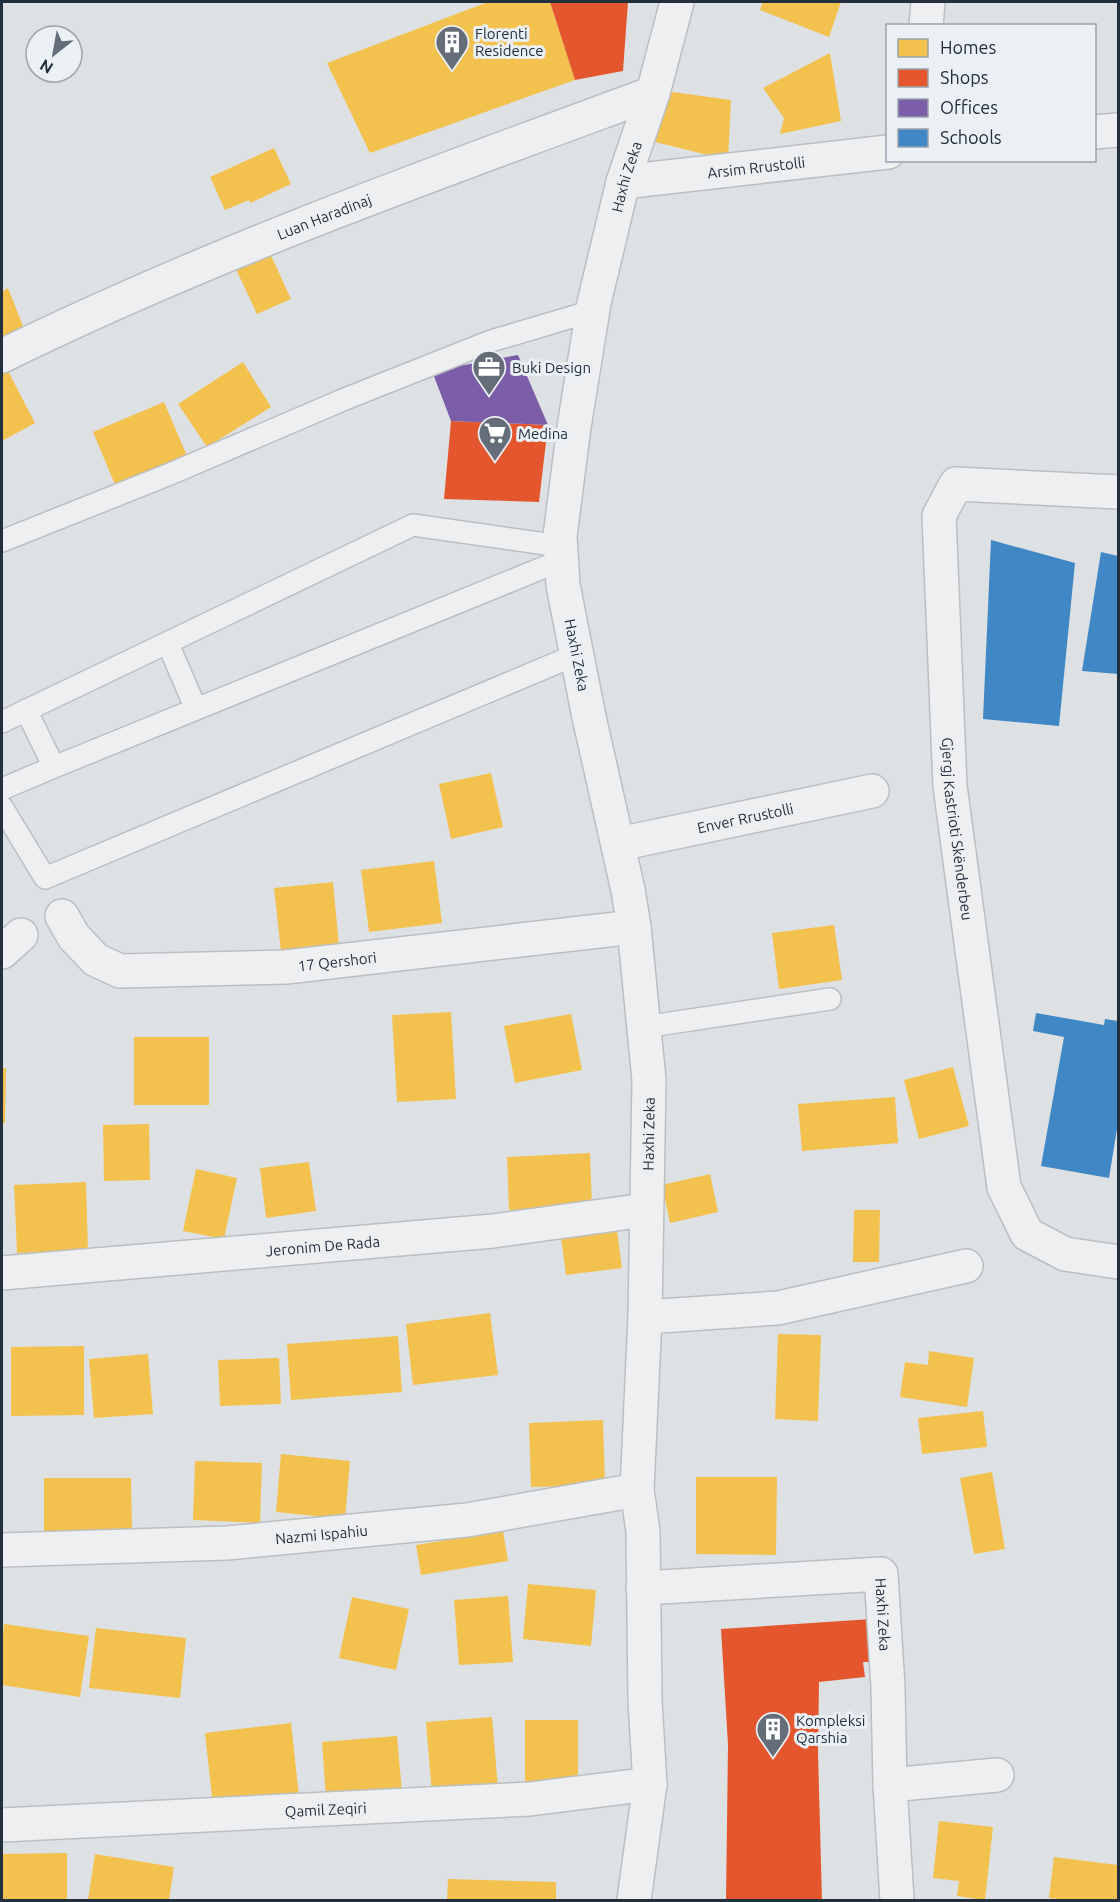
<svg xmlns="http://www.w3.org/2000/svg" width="1120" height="1902" viewBox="0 0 1120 1902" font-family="Ubuntu,sans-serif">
  <rect width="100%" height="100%" fill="#dee1e4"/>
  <!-- homes -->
  <path fill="#f2c14e" d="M488 2H550L575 80 370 153 327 63Z
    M763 2H841L829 37 760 10Z
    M830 53 841 121 780 134 784 118 763 88Z
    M665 91 731 100 728 160 655 142Z
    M274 148 291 184 250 203 249 200 225 210 210 177Z
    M268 249 291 299 257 314 234 265Z
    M8 288 28 339 2 349V292Z
    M243 362 271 407 207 447 178 404Z
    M8 371 35 423 2 441V374Z
    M164 402 187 456 116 487 93 432Z
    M491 773 503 827 451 839 439 784Z
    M434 861 442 923 369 932 361 870Z
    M333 882 339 946 281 952 274 888Z
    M834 925 842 980 779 989 772 933Z
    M451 1012 456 1099 397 1102 392 1015Z
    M571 1014 582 1070 515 1083 504 1026Z
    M134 1037H209V1105H134Z
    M953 1067 969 1126 919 1139 904 1080Z
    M2 1068H6L5 1123H2Z
    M895 1097 898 1143 802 1151 798 1104Z
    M149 1124 150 1180 104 1181 103 1125Z
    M590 1153 592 1206 509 1210 507 1157Z
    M309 1162 316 1211 266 1218 260 1168Z
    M196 1169 237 1178 224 1239 183 1231Z
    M710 1174 718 1212 670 1223 662 1185Z
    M86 1182 88 1251 17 1253 14 1185Z
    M854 1210H880L879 1262H853Z
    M617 1231 622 1268 566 1275 561 1237Z
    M490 1313 498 1375 413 1385 406 1324Z
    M778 1334 821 1335 818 1421 775 1419Z
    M398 1336 402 1392 291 1400 287 1344Z
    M84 1346V1415L11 1416V1347Z
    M929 1351 974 1358 967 1407 900 1397 905 1362 928 1365Z
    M148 1354 153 1414 94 1418 89 1359Z
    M279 1358 281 1404 220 1406 218 1360Z
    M983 1411 987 1447 922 1454 918 1418Z
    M603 1420 605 1485 531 1487 529 1423Z
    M281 1454 350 1461 345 1519 276 1512Z
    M195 1461 262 1463 260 1523 193 1520Z
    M992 1472 1005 1549 974 1554 960 1478Z
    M696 1477H777L776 1555 696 1554Z
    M44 1478H131L132 1531 44 1532Z
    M503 1531 508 1561 421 1575 416 1545Z
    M528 1584 596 1590 591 1646 523 1639Z
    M508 1596 513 1662 459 1665 454 1600Z
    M352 1597 409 1609 396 1670 339 1658Z
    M4 1624 89 1636 80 1697 2 1685V1645Z
    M96 1628 186 1638 180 1698 89 1688Z
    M492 1717 498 1789 432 1794 426 1722Z
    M525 1720H578V1792H525Z
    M291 1723 299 1796 213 1806 205 1733Z
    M397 1736 402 1792 326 1798 322 1742Z
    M939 1821 993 1827 985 1900 957 1896 959 1881 933 1878Z
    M67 1853V1900H2V1854Z
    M95 1854 174 1867 169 1900H88Z
    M1054 1857 1118 1865V1900H1067L1049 1898Z
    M448 1879 556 1882V1900H447Z"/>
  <!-- shops -->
  <path fill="#e4572e" d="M550 2H628L623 71 575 80Z
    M451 421 548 425 539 502 444 499Z
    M872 1619 874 1662H863L865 1677 819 1682 818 1752 822 1900H726L728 1745 721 1629Z"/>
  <!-- offices -->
  <path fill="#7b5ea7" d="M518 355 548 425 451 421 432 371Z"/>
  <!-- schools -->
  <path fill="#3f88c5" d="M991 540 1075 563 1059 726 983 719Z
    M1101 552 1118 556V674L1082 671Z
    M1036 1013 1104 1025 1105 1019 1118 1021V1123L1109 1178 1041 1166 1064 1037 1033 1031Z"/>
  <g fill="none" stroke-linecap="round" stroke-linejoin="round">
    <defs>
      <path id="lane" d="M2 541 170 474 345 399 491 341 592 311
        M168 644 196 709
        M26 710 54 767 562 560
        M2 722 413 525 560 546
        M2 789 54 767
        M2 807 45 878 578 654
        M644 1027 830 999"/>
      <g id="street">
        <path d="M926 26 928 2"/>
        <path d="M1094 132 1118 130"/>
        <path id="s1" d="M623 182 888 152"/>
        <path id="s2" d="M2 356C212 253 433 174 653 93"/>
        <path id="s3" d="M1118 492 956 484 939 516 950 786 1004 1187 1027 1234 1065 1254 1118 1262"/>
        <path id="s4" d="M619 844 872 791"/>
        <path id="s5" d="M62 916 74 937 96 960 120 971 286 967 634 927"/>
        <path d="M2 952 21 935"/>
        <path id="s6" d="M2 1273 493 1231 645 1210"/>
        <path d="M645 1317 778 1308 966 1266"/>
        <path id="s7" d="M2 1550 227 1543 467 1520 637 1490"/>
        <path id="s8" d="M643 1588 881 1574 888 1687 890 1785"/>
        <path id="s9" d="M2 1825 530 1799 650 1784"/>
        <path id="s10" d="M634 1900 650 1784 645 1701 643 1531 637 1490 645 1317 649 1080 634 927 628 890 589 717 563 585 560 536 574 427 594 303 623 182 653 93 677 2"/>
        <path d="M897 1900 890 1785 997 1775"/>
      </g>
    </defs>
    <!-- lane casing -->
    <use href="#lane" stroke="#bcbfc2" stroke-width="24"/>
    <!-- street casing -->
    <use href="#street" stroke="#bcbfc2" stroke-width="36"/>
    <!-- lane -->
    <use href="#lane" stroke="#edeff1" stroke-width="21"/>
    <!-- street -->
    <use href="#street" stroke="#edeff1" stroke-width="33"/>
  </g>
  <!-- icons -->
  <defs>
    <symbol id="building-pin" viewBox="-11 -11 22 30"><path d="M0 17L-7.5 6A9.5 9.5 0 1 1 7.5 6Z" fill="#656d78" stroke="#ebf0f5"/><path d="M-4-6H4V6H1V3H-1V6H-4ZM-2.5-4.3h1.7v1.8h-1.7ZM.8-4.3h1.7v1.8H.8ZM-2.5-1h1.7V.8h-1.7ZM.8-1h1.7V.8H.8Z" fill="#fff"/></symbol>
    <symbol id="office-pin" viewBox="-11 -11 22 30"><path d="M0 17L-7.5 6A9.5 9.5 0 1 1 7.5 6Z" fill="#656d78" stroke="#ebf0f5"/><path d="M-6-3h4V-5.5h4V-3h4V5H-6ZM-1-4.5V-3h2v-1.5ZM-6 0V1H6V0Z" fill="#fff"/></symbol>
    <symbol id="supermarket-pin" viewBox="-11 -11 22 30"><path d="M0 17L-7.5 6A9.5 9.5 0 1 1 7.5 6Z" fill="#656d78" stroke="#ebf0f5"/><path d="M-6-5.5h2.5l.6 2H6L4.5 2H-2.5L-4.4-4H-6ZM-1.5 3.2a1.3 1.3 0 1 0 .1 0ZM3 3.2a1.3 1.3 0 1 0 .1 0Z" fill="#fff"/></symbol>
  </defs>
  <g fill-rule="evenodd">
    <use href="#building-pin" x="433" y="23" width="38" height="52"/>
    <use href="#office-pin" x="470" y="348" width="38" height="52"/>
    <use href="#supermarket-pin" x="476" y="414" width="38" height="52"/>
    <use href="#building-pin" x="754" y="1710" width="38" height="52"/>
  </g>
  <g text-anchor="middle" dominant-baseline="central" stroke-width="6" stroke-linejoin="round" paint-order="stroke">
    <!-- poi labels -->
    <g font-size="15" fill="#242f3e" stroke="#ebf0f5" text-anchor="start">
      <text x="475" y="33">Florenti<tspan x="475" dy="17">Residence</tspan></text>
      <text x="512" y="367">Buki Design</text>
      <text x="518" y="433">Medina</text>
      <text x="796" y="1720">Kompleksi<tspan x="796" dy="17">Qarshia</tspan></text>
    </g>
    <!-- street labels -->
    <g font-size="15" fill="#242f3e" stroke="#ebf0f5">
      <text stroke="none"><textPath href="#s1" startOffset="134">Arsim Rrustolli</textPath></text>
      <text stroke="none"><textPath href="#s10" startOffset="1740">Haxhi Zeka</textPath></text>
      <text stroke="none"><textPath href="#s2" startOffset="351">Luan Haradinaj</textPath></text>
      <text transform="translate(577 655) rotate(79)">Haxhi Zeka</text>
      <text stroke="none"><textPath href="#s4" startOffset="129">Enver Rrustolli</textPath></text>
      <text stroke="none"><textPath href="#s3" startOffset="512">Gjergj Kastrioti Skënderbeu</textPath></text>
      <text stroke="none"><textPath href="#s5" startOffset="300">17 Qershori</textPath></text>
      <text stroke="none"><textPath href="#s10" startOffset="768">Haxhi Zeka</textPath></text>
      <text stroke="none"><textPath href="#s6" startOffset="322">Jeronim De Rada</textPath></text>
      <text stroke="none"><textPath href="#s7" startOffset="320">Nazmi Ispahiu</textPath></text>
      <text stroke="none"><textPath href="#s8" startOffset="279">Haxhi Zeka</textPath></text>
      <text stroke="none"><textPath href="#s9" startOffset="324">Qamil Zeqiri</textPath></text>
    </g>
  </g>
  <!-- border -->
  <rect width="1120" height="1902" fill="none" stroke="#242f3e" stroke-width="6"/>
  <!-- legend -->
  <rect x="886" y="24" width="210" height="138" fill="#ebf0f5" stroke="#9ba3ac" stroke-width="1.5"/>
  <rect x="898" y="39" width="30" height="18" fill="#f2c14e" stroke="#9ba3ac" stroke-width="1.5"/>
  <text x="940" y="54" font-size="18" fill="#242f3e">Homes</text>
  <rect x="898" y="69" width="30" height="18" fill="#e4572e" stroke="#9ba3ac" stroke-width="1.5"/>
  <text x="940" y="84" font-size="18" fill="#242f3e">Shops</text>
  <rect x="898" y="99" width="30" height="18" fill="#7b5ea7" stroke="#9ba3ac" stroke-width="1.5"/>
  <text x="940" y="114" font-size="18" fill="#242f3e">Offices</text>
  <rect x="898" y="129" width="30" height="18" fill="#3f88c5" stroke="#9ba3ac" stroke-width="1.5"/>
  <text x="940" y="144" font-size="18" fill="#242f3e">Schools</text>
  <!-- north arrow -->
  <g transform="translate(54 54) rotate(211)"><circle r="28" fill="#ebf0f5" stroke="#9ba3ac" stroke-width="1.5"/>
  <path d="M0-4.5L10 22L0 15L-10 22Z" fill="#656d78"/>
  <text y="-9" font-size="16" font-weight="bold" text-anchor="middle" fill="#242f3e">N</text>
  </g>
</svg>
